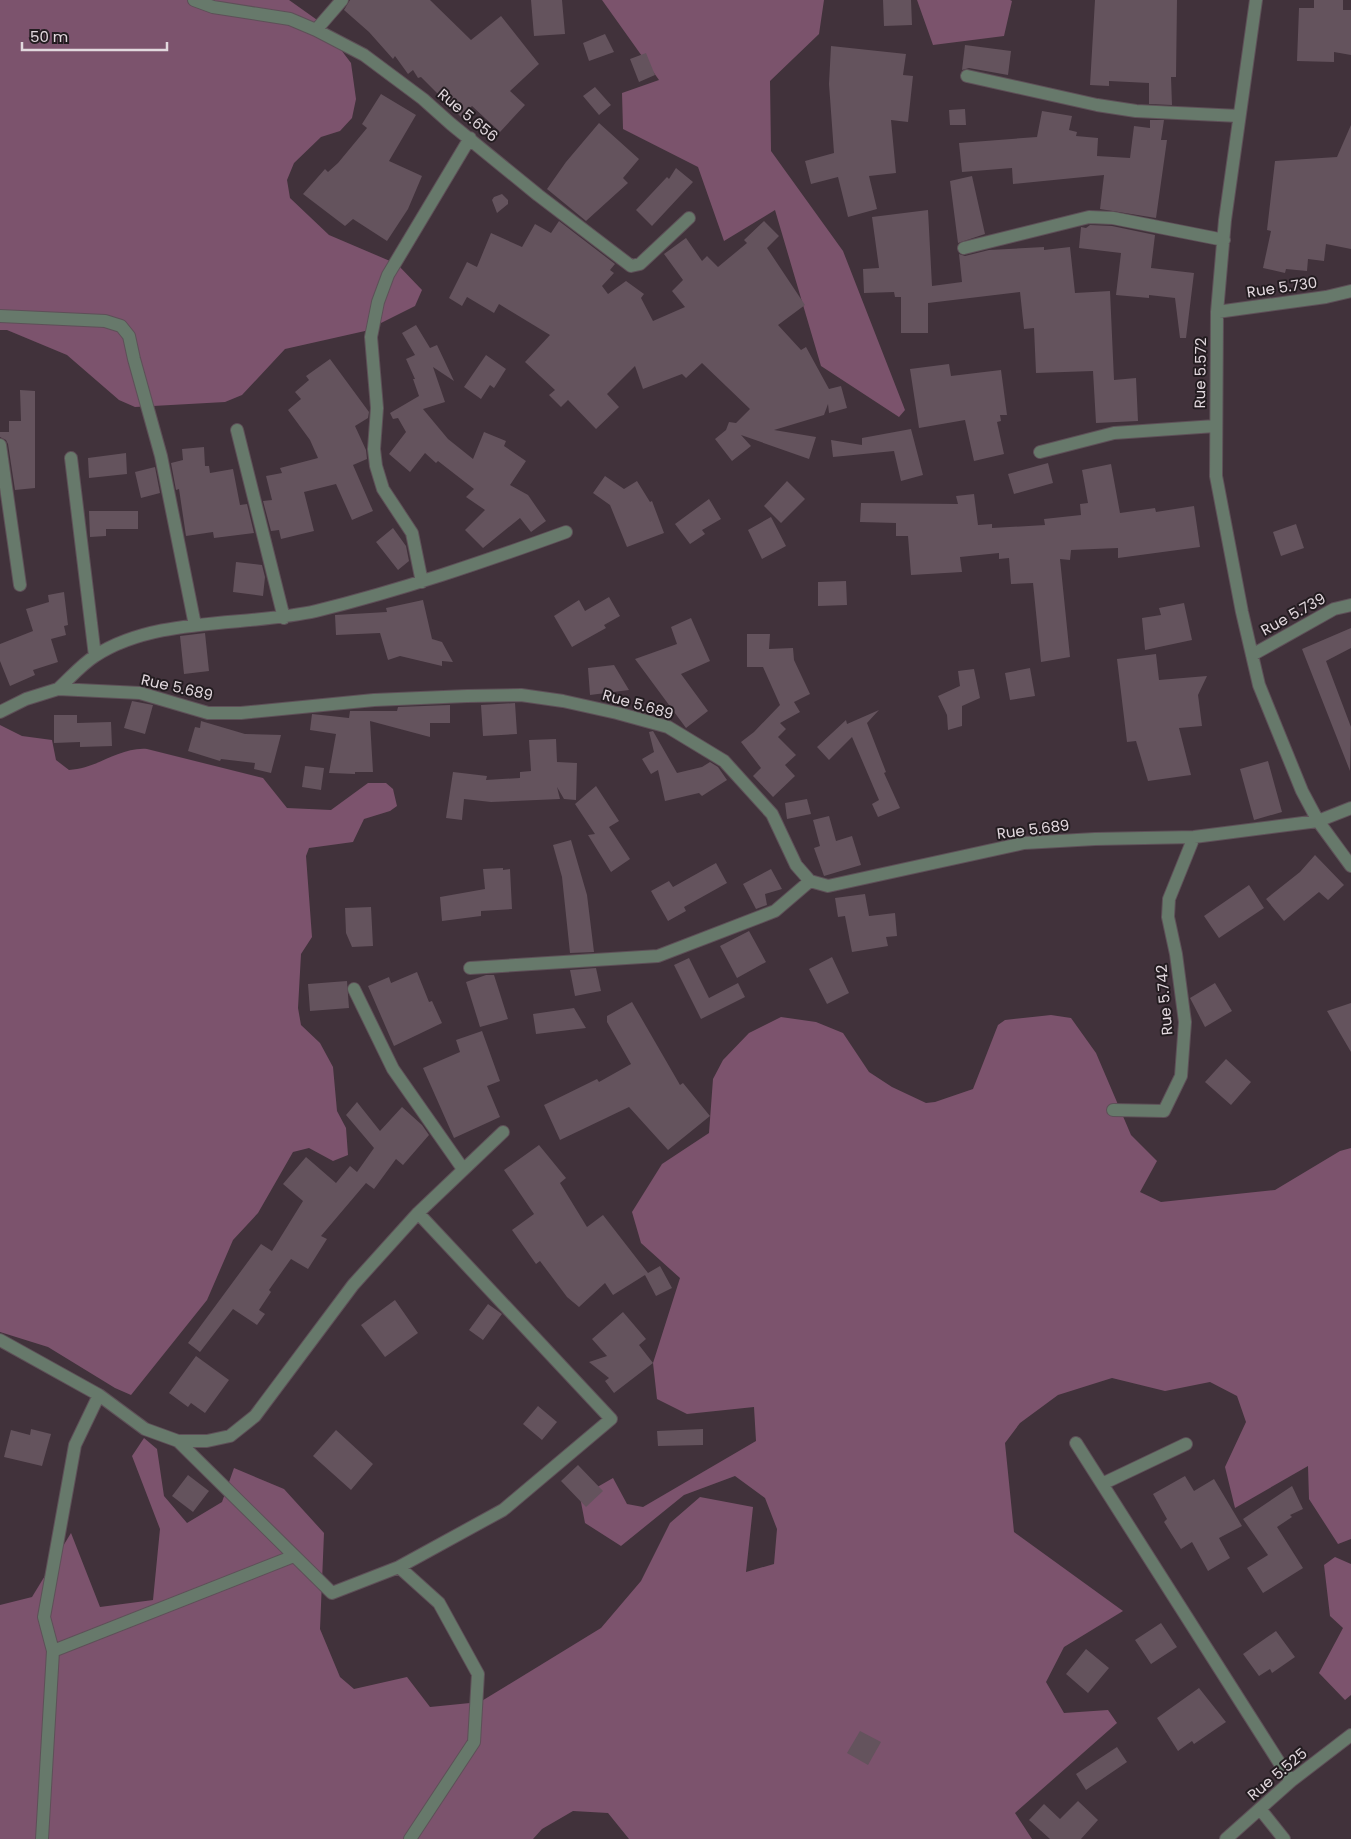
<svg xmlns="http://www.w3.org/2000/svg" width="1351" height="1839" viewBox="0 0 1351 1839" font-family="Poppins,sans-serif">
  <rect width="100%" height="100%" fill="#41323b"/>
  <!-- green -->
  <path fill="#7b536c" d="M602 0H824L819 34 770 81 771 151 843 251 905 410 899 417 821 366 775 210 724 241 698 167 623 129 622 93 659 80Z
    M917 0H1010L1012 1 1004 36 933 45Z"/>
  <!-- forest -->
  <path fill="#7c536d" d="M0 0H289L320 22 351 63 356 99 352 118 340 131 321 137 294 163 287 180 290 198 329 235 397 264 422 290 415 306 365 331 285 349 242 395 225 402 135 407 119 400 67 355 7 330H0Z
    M0 725 22 736 52 740 56 760 69 770C99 768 119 747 147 749L263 778 287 808 331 810 368 783H386L393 789 397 806 390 811 364 819 353 842 309 848 306 856 312 937 301 954 298 1008 301 1025 320 1043 333 1067 337 1111 346 1128 348 1155 333 1161 309 1148 293 1152 258 1213 233 1240 207 1300 131 1395 115 1388 48 1347 0 1332Z
    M1051 1015 1071 1018 1096 1053 1131 1135 1157 1161 1140 1192 1161 1202 1275 1190 1340 1151 1351 1148V1539L1338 1544 1309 1499 1308 1466 1235 1508 1225 1467 1246 1422 1237 1396 1210 1382 1165 1391 1112 1378 1058 1395 1020 1423 1005 1443 1014 1532 1123 1611 1064 1647 1046 1682 1064 1713 1108 1710 1117 1723 1015 1813 1032 1839H629L608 1813 573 1811 542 1829 533 1839H0V1605L32 1597 71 1533 100 1607 153 1600 160 1529 132 1456 144 1438 157 1449 164 1496 187 1523 222 1502 234 1468 284 1489 324 1533 320 1629 340 1677 354 1689 407 1677 430 1707 480 1702 601 1628 641 1581 670 1523 700 1497 753 1507 746 1572 774 1564 777 1529 765 1498 735 1476 684 1495 621 1546 585 1523 580 1497 613 1478 627 1504 643 1507 756 1441 754 1407 687 1414 657 1399 653 1363 680 1278 641 1243 632 1212 662 1164 709 1133 713 1079 723 1060 749 1033 781 1017 816 1022 843 1033 869 1072 892 1087 926 1103 935 1102 973 1089 998 1025 1005 1020Z
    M1335 1557 1351 1564V1695L1345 1700 1319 1673 1343 1628 1330 1616 1324 1565Z"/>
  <!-- building -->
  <path fill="#64535d" d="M350 0H430L471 40 501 16 539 64 510 91 525 105 500 132 472 106 461 117 421 77 418 78 413 70 408 74 395 56 393 59 369 32 344 10Z
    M531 0H562L565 34 534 36Z
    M883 0H911L912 25 884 26Z
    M1095 0H1177L1176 77H1171L1172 105 1149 104V83L1109 81V86L1090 85Z
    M1314 0H1343V10H1351V55L1334 52V62L1297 61 1299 8H1314Z
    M605 34 614 52 589 61 583 43Z
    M965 45 1011 51 1008 75 969 68 962 70Z
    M831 46 906 54 903 75 913 76 908 122 891 120 896 173 869 176 877 209 848 217 838 177 811 184 805 161 834 153 829 84Z
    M646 53 655 75 639 82 630 59Z
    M595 87 611 105 599 115 583 96Z
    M381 94 416 115 389 161 422 176 408 209 387 241 353 219 345 226 303 194 325 169 328 172 338 163 367 128 362 124Z
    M965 109 966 125H950L949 110Z
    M1042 111 1072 116 1069 130 1077 132 1076 136 1098 138 1097 156 1130 158 1134 126 1150 128V120H1164L1161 140H1167L1156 218 1100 209 1104 175 1013 184 1012 168 962 172 959 143 1037 137Z
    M599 123 639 159 623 178 628 183 586 221 547 189 566 162Z
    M1351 125V249L1326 244 1324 261 1308 259 1307 271 1286 269 1285 273 1263 268 1271 231 1267 230 1275 161 1337 157Z
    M676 168 693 182 652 226 636 210 667 177 669 179Z
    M972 176 985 234 958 243 950 181Z
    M502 194 508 200V204L497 213 492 200 494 197Z
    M928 210 932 286 962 282 959 254 965 256 989 250 1044 247V250L1070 247 1075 293 1110 291 1114 380 1136 378 1138 421 1096 423 1093 371 1036 373 1034 328 1024 329 1020 292 928 303V333H901V297H895L894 292 864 293 863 269 879 268 872 217Z
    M559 221 615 264 610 270 614 273 602 286 608 294 626 281 644 294 641 298 653 321 685 307 672 291 683 280 664 254 686 238 702 261 707 256 718 267 747 243 744 240 764 221 779 236 767 248 805 305 778 325 801 350 806 347 829 389 841 386 847 408 829 413 828 404 824 415 774 430 816 437 809 459 741 435 751 446 732 461 715 439 726 430 729 422 736 423 750 409 702 363 686 378 682 374 643 389 635 366 607 394 619 407 596 429 568 400 561 407 549 395 555 390 525 362 550 335 499 304 494 313 467 297 462 306 449 298 467 262 477 267 491 233 522 247 535 224 551 233Z
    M1090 225 1112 226 1155 235 1151 268 1194 273 1186 338H1180L1175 298 1149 295V298L1116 295 1121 253 1079 248 1081 227 1086 228Z
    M416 325 430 348 437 345 454 381 433 367 445 402 423 409 448 439 473 459 484 432 506 441 504 446 526 461 510 485 528 495 546 521 531 532 520 518 483 548 465 530 485 510 466 497 474 489 438 461 436 463 425 453 410 472 389 454 406 432 398 418 393 419 390 413 419 396 413 379H415L406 359 415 355 402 333Z
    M486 355 506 369 494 388 490 385 481 399 464 387Z
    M330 359 369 412 368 418 355 426 366 450 367 459 353 465 373 511 352 520 336 484 304 492 314 531 281 539 279 530 271 531 263 501 272 500 266 476 282 473 280 468 318 458 310 440 288 410 301 399 295 392 309 380 306 376Z
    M949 364 951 376 1001 370 1007 415H1000L1001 421 997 422 1004 454 974 461 965 420 919 428 910 369Z
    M20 390 35 391V488L15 490 8 444 6 440 0 437V432H9V421H21Z
    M911 429 923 475 901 481 894 451 833 457 831 440 862 445V438Z
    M204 447 205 466H209L210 473 233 469 240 505 247 504 254 533 214 538 213 532 186 536 179 489 176 490 171 463 183 460 182 449Z
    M126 453 127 474 89 478 88 458Z
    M1048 463 1053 483 1014 494 1008 474Z
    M1111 464 1120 513 1155 508 1156 512 1194 506 1200 547 1118 558V548L1071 550 1070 560 1060 559 1070 657 1041 662 1033 583 1011 584 1009 558 999 559V553L960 557 962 572 911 575 908 536H896V523L860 522 861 503 958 504 956 496 974 494 978 525 992 524V528L1045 525 1044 519 1081 515 1080 504 1088 503 1082 470Z
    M155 467 160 493 141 498 135 472Z
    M605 476 624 489 637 481 650 502 652 501 664 533 627 547 610 505 593 493Z
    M787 481 805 499 781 523 764 506Z
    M709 499 721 519 702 530 705 534 690 544 675 524Z
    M89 511H138V529H106V536L90 537Z
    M771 517 786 546 762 559 748 530Z
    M1296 524 1304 548 1281 556 1273 532Z
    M393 528 406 546 409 561 398 570 376 542Z
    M236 562 262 565 265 577 263 596 233 592Z
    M846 581 847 605 818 606V582Z
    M64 592 68 625 64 626 66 635 51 639 58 662 33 670 35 675 10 686 0 661V644L33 631 26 609 49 602 48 595Z
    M609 597 620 616 604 625 606 628 572 647 554 616 579 600 585 611Z
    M423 600 432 639 442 642 453 662 442 661V666L400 656 388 660 380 633 336 635 335 615 387 612 386 608Z
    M1184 603 1192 640 1145 650 1142 618 1161 615 1159 608Z
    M691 618 710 661 681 674 708 711 686 728 635 659 677 644 671 627Z
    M1351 628V648L1326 661 1351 727 1350 771 1302 649Z
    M205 633 209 671 184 674 180 636Z
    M747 634H770L769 649 793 648 794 660 810 694 794 702 800 712 780 723 786 729 778 737 796 755 785 765 795 776 773 797 753 776 761 768 741 742 754 732 780 705 763 667H747Z
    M1156 654 1159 680 1207 676 1198 695 1202 726 1179 728 1191 775 1148 781 1136 741 1127 742 1117 659Z
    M614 665 629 690 590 695 588 668Z
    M1030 668 1035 696 1010 700 1005 673Z
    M974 669 980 698 962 706V726L948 730 947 715 938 696 960 686 958 671Z
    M132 701 153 705 145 734 124 728Z
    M515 703 517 734 483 736 481 705Z
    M450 705V723H430V737L370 721 373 772H355V774L329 773 336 734 310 730 312 714 349 718 350 711H397L398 707Z
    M879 710 867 723 886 772 884 773 900 808 878 817 872 804 879 800 852 737 829 760 817 747 846 720 847 724Z
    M54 715H77V723L111 722 112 746 80 747V742L54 743Z
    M201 721 245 734 281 735 271 773 254 769 255 763 221 759 220 761 188 751 195 727 200 728Z
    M653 731 677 773 702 767 710 762 718 767 727 780 702 796 699 793 665 801 658 770 651 774 642 759 654 752 649 732Z
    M556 739 557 762 577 763 576 800 564 799 557 787 560 799 491 802 464 799 462 820 446 818 453 772 487 776 486 780 520 778V772L531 771 529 740Z
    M1268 761 1282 812 1254 820 1240 769Z
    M305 766 324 768 321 790 302 787Z
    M596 786 619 821 609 827 630 859 611 872 588 835 595 834 575 804Z
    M807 799 811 814 787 819 785 803Z
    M829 816 836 841 852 836 861 865 824 876 814 848 820 846 813 820Z
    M571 840 587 895 594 952 570 953 562 877 553 845Z
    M1315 855 1344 885 1328 900 1319 892 1284 921 1266 899 1300 872Z
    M716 863 727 883 684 907 686 911 668 921 651 891 669 881 673 887Z
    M503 868V870L510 869 512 909 481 911V916L442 921 440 897 485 889 483 869Z
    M771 869 782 889 765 894 767 905 756 909 743 884Z
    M1249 885 1264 908 1219 938 1204 916Z
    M865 894 869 916 895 913 897 936 886 937 888 946 852 952 845 916 838 917 835 898Z
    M371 907 373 946 352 947 346 933 345 908Z
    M749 931 766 962 737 978 720 946Z
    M832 957 849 993 827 1004 809 969Z
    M689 958 709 998 738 983 745 997 701 1019 674 965Z
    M596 968 601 991 575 996 570 970Z
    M417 972 429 1002 432 1001 442 1023 394 1046 368 986 389 977 391 983Z
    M486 975H494L508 1019 480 1027 466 982Z
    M347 981 349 1008 310 1011 308 984Z
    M1215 983 1232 1011 1205 1027 1190 998Z
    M632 1002 680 1085 683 1083 710 1116 668 1150 629 1107 560 1140 544 1105 597 1079 599 1082 631 1064 607 1022V1016Z
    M1351 1003V1052L1327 1011Z
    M574 1008 586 1028 536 1034 533 1014Z
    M482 1031 500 1081 487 1086 500 1117 454 1138 423 1068 460 1052 456 1040Z
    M1226 1059 1251 1082 1231 1105 1205 1082Z
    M357 1102 380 1131 402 1107 422 1125 429 1135 403 1165 396 1159 374 1189 366 1183 321 1236 327 1239 308 1269 291 1259 269 1290 271 1292 259 1310 265 1314 257 1325 233 1309 200 1352 188 1343 261 1244 272 1251 303 1201 283 1184 306 1157 336 1183 350 1166 357 1172 374 1148 346 1115Z
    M539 1145 566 1178 560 1183 587 1227 603 1215 648 1273 660 1266 672 1288 656 1296 645 1275 613 1295 605 1283 579 1307 567 1297 540 1261 536 1264 512 1230 534 1214 504 1170Z
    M395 1300 418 1333 385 1357 361 1325Z
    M488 1304 502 1314 483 1340 469 1330Z
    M623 1312 646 1339 639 1345 653 1363 614 1393 605 1381 609 1378 589 1362 607 1356 592 1339Z
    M196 1356 229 1380 205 1413 191 1403 188 1407 169 1393Z
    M538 1406 557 1422 542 1440 523 1424Z
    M31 1429 51 1434 42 1466 4 1457 11 1430 30 1435Z
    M703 1429V1445L658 1446 657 1431Z
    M336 1430 373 1464 351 1490 313 1456Z
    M578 1465 603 1491 586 1507 561 1481Z
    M188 1475 209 1491 193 1512 172 1496Z
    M1185 1476 1194 1491 1214 1479 1242 1526 1219 1538 1230 1558 1208 1571 1192 1542 1181 1549 1164 1522 1167 1519 1153 1494Z
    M1292 1486 1303 1509 1290 1515 1292 1517 1277 1527 1303 1568 1263 1593 1247 1568 1268 1555 1243 1519Z
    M1161 1623 1177 1647 1151 1664 1135 1640Z
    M1276 1631 1295 1657 1272 1673 1270 1669 1259 1676 1243 1654Z
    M1086 1649 1109 1668 1088 1693 1066 1674Z
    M1199 1688 1226 1722 1194 1744 1192 1741 1178 1751 1157 1718Z
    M860 1731 881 1742 868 1765 847 1753Z
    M1117 1747 1127 1762 1086 1790 1076 1774Z
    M1078 1801 1098 1820 1081 1839H1050L1029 1820 1044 1804 1060 1819Z"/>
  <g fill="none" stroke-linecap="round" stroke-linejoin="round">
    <defs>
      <path id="minor" d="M194 0 213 7 290 19 316 30 364 55 423 99 451 124 538 195 631 266 640 264 689 218
        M1256 0 1225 220 1217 312 1216 476 1242 612 1259 685 1302 791 1318 821 1351 866
        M316 30 342 0
        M967 76 1097 105 1136 111 1239 116
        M964 248 1089 217 1113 218 1224 240
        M1217 312 1326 297 1351 291
        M0 316 105 321 121 326 129 336 134 359 161 456 195 625
        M237 430 284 618
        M0 445 20 585
        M1040 452 1114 433 1215 426
        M71 458 95 656
        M422 582 412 533 383 489 376 466 374 449 377 408 371 337 378 302 388 275 470 138
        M1252 655 1334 609 1351 605
        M58 689C70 678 82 664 95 656 156 616 246 627 316 611 402 590 483 562 566 532
        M0 712 26 699 58 689 140 693 208 713H241L374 700 467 696 521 695 563 701 617 713 668 727 724 761 772 814 796 865 810 881 828 886 1024 843 1095 839 1194 837 1318 821 1351 808
        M470 968 658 956 775 911 810 881
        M354 989 393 1069 463 1169
        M1113 1110 1164 1111 1181 1076 1185 1022 1176 954 1168 917 1169 899 1194 837
        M0 1340 99 1395 145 1429 178 1441H207L230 1436 255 1416 353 1285 418 1213 503 1132
        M178 1441 332 1593 399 1567 503 1510 611 1419 418 1213
        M1076 1443 1291 1781
        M1102 1484 1186 1444
        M399 1567 439 1603 478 1674 474 1742 410 1839
        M53 1651 294 1556
        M1260 1809 1284 1839
        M42 1839 53 1651 44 1617 75 1445 99 1395
        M1226 1839 1291 1781 1351 1735"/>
    </defs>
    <!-- minor casing -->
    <use href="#minor" stroke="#5e5058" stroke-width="14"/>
    <!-- minor -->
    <use href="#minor" stroke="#67796b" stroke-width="12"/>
  </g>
  <g text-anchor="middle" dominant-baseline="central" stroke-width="4" stroke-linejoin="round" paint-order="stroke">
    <!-- street labels -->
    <g font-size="15" fill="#e2d8de" stroke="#231c20">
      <text transform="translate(468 115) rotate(40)">Rue 5.656</text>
      <text transform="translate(1282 287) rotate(-8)">Rue 5.730</text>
      <text transform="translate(1200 373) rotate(-89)">Rue 5.572</text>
      <text transform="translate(1293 614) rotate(-29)">Rue 5.739</text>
      <text transform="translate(177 687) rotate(13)">Rue 5.689</text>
      <text transform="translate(638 704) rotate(16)">Rue 5.689</text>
      <text transform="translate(1033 829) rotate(-7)">Rue 5.689</text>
      <text transform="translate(1164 1000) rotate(-95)">Rue 5.742</text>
      <text transform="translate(1277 1774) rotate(-40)">Rue 5.525</text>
    </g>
  </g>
  <!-- scale -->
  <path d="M22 42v8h145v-8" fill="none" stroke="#e2d8de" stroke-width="2.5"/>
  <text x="30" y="42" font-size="15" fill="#e2d8de" stroke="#231c20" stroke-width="4" paint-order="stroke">50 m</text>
</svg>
